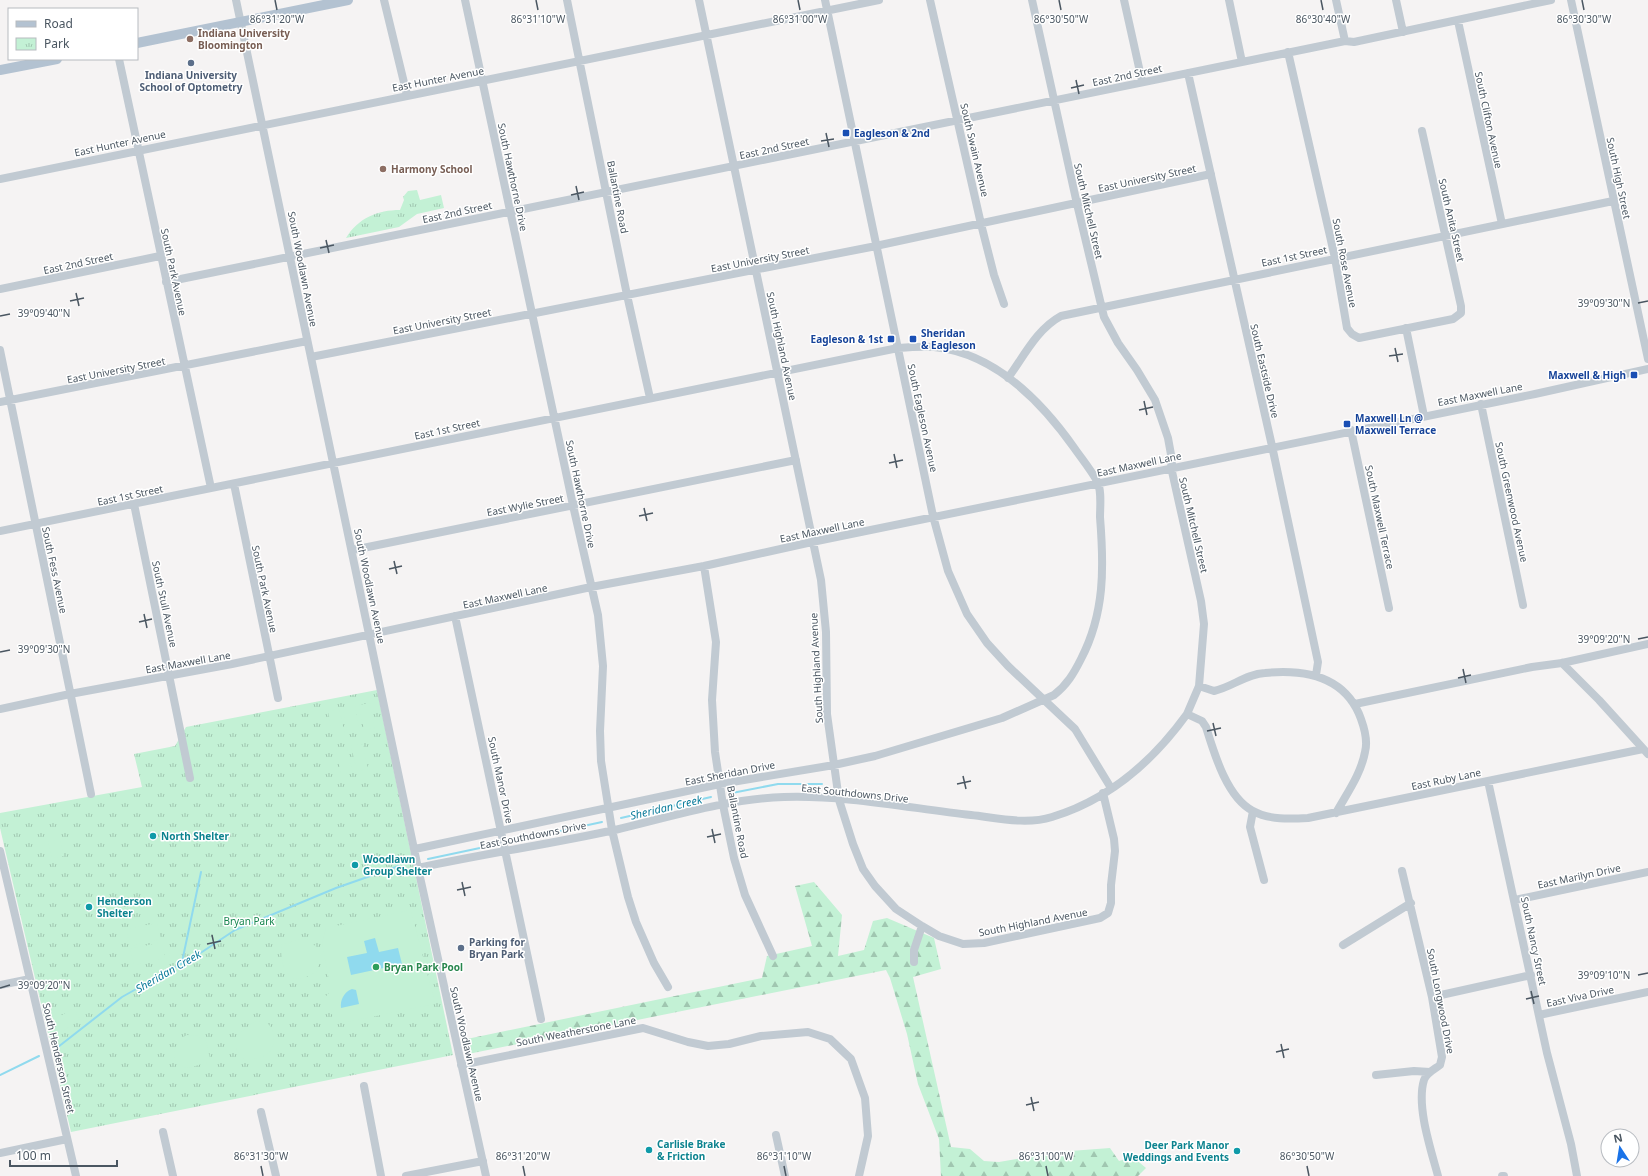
<svg xmlns="http://www.w3.org/2000/svg" width="1648" height="1176" viewBox="0 0 1648 1176" font-family="'Noto Sans',sans-serif">
  <defs>
    <pattern id="forest-firs" width="22" height="20" patternUnits="userSpaceOnUse"><rect width="22" height="20" fill="#c3f1d5"/><path d="M5 1l3.5 6h-7zM16 11l3.5 6h-7z" fill="#a0c6b0"/></pattern>
    <pattern id="park-tufts" width="24" height="20" patternUnits="userSpaceOnUse"><rect width="24" height="20" fill="#c3f1d5"/><path d="M3 7l-1-3M5 7V3M7 7l1-3M15 17l-1-3M17 17v-4M19 17l1-3" fill="none" stroke="#a0c6b0"/></pattern>
  </defs>
  <rect width="100%" height="100%" fill="#f5f3f3"/>
  <!-- forest -->
  <path fill="url(#forest-firs)" d="M814 882 842 915 838 956 864 950 873 921 887 918 934 938 941 969 913 977 951 1147 970 1149 984 1161 999 1162 1057 1152 1110 1148 1119 1161 1133 1157 1146 1168 1138 1176H941L939 1139 918 1084 907 1034 890 978 886 970 468 1054 462 1040 762 978 767 956 812 946 795 886Z"/>
  <!-- park -->
  <path fill="url(#park-tufts)" d="M417 190 420 200 441 195 444 208 417 214 399 227 346 238C358 218 378 210 400 210L404 200 403 197 408 191Z
    M377 690 453 1055 71 1132 0 828V813L142 787 134 754 175 746 186 727Z"/>
  <!-- pitch -->
  <path fill="#c3f1d5" d="M370 703 375 728 364 730 359 705Z
    M355 706 360 731 348 733 343 708Z
    M339 709 345 734 333 736 328 711Z
    M363 744 368 769 357 771 351 746Z
    M347 747 353 772 341 774 336 749Z
    M60 840 64 856 52 858 48 842Z
    M411 910 435 1004 342 1023 335 1020 324 998 331 991 322 943 326 928Z
    M157 923 161 939 130 946 126 929Z
    M305 938 318 948V970C290 991 281 972 281 945Z
    M162 942 165 958 134 965 130 949Z
    M73 1008 80 1019 62 1032 53 1021Z
    M256 1021C259 1021 262 1021 265 1022 276 1027 276 1046 269 1053 263 1058 252 1059 245 1061L236 1050 239 1033Z
    M187 1035 198 1036 206 1041 210 1059 206 1064C199 1063 192 1069 184 1067 167 1062 174 1041 187 1035Z"/>
  <!-- water -->
  <path fill="#90daee" d="M375 938 379 952 398 948 402 964 351 975 347 957 367 953 364 941Z
    M352 989 356 990 359 1004 341 1008C340 1000 344 992 352 989Z"/>
  <g fill="none" stroke-linecap="round" stroke-linejoin="round">
    <!-- stream -->
    <path stroke="#90daee" stroke-width="2" d="M732 793 778 784H822
      M621 818 711 797
      M514 841 602 822
      M428 859 494 845
      M182 962 201 872
      M58 1047 122 997 202 952 235 930 336 888 399 866
      M0 1075 39 1056"/>
    <!-- minor -->
    <path stroke="#c1cad2" stroke-width="8" d="M236 0 418 868 486 1176
      M384 0 407 95
      M465 0 574 510 598 615 603 666 600 731 601 761 612 830 628 897 636 922 654 963 668 987
      M567 0 627 295 650 398
      M699 0 821 580 826 632 827 714 839 800 853 844 863 869 875 886 896 909 922 926 939 936 963 944 984 943 1100 918 1108 913 1111 903V885L1115 851 1114 839 1103 793
      M825 0 933 516 948 571 967 614 987 643 1008 666 1075 729 1111 788
      M930 0 981 224 994 275 1004 304
      M1032 0 1077 204 1104 317 1118 343 1137 370 1155 400 1168 438 1172 460 1171 467 1201 601 1204 624 1199 686 1187 714 1202 721 1206 727C1214 753 1227 798 1253 811 1269 820 1290 819 1308 818L1643 749
      M1124 0 1142 81
      M1229 0 1242 62
      M1336 0 1345 41
      M1396 0 1403 32
      M1571 0 1648 359
      M1458 21 1502 224
      M1288 52 1335 258 1347 328 1352 334 1359 338 1453 319 1461 313V306L1422 131
      M119 59 211 488
      M1188 73 1272 446 1318 662 1316 675
      M0 179 879 0
      M166 282 1345 41 1354 42 1551 0
      M0 289 160 256
      M1406 328 1424 416
      M0 350 91 794
      M311 357 871 247 1211 174
      M1008 378C1024 356 1037 329 1061 316L1613 201
      M0 402 307 341
      M1481 404 1523 605
      M1351 430 1389 608
      M234 484 278 698
      M134 504 190 778
      M0 531 898 348C910 347 922 346 934 347 995 353 1042 402 1075 449 1082 459 1091 470 1097 481 1102 490 1100 507 1100 517 1104 567 1105 613 1081 659 1074 673 1067 685 1054 695L1002 718 875 756 834 765 720 784 415 849
      M353 550 796 460
      M704 566 716 642 712 700 715 752 723 805 734 858 745 895 773 956
      M455 616 541 1019
      M1562 663 1599 700 1648 754
      M1199 686 1214 691C1232 687 1246 674 1265 673 1306 669 1346 677 1361 719 1365 730 1368 741 1365 752 1361 774 1347 793 1336 813
      M1355 704 1532 667 1562 663 1648 644
      M0 709 70 694 232 664 591 587 704 566 812 542 1535 394 1648 369
      M1488 781 1547 1053 1571 1144 1577 1176
      M1253 811 1250 827 1264 880
      M0 851 76 1176
      M418 868C483 854 550 844 615 830 670 817 727 799 784 797 846 795 909 808 971 815 998 818 1026 825 1052 817 1108 800 1153 761 1187 714
      M1402 871 1432 997 1442 1057 1440 1065C1435 1069 1426 1073 1424 1080 1416 1106 1431 1150 1438 1176
      M1515 900 1648 872
      M1343 945 1411 903
      M914 962V950L922 926
      M0 985 30 979
      M1432 997 1531 975
      M1539 1015 1648 992
      M461 1065 643 1028 688 1042 708 1046 729 1044 761 1036 808 1032 830 1039 851 1059 865 1098 868 1136 859 1176
      M1376 1075 1414 1071 1430 1072
      M364 1086 381 1176
      M261 1112 276 1176
      M163 1132 173 1176
      M776 1135 785 1176
      M0 1153 67 1139
      M406 1176 483 1161
      M1502 1176H1504"/>
    <!-- major -->
    <path stroke="#b3c2d1" stroke-width="10" d="M137 43 348 0
      M0 70 57 59"/>
  </g>
  <!-- ticks -->
  <path fill="none" stroke="#4a5661" stroke-width="1.5" d="M275 0 277 10M536 0 538 10M798 0 800 10M1059 0 1061 10M1321 0 1323 10M1582 0 1584 10M1076 80 1079 94M1071 88 1084 85M826 133 829 147M821 141 834 139M576 186 579 200M571 195 584 192M326 240 329 253M320 248 334 245M76 293 79 306M70 301 84 298M1638 303 1648 301M0 316 10 314M1395 348 1398 362M1389 356 1403 354M1144 401 1147 415M1139 410 1153 407M894 454 897 468M889 463 903 460M644 508 647 521M639 516 653 513M394 561 397 574M389 569 402 566M144 614 147 628M139 622 152 619M1638 639 1648 637M0 652 10 650M1463 669 1466 683M1458 678 1471 675M1213 723 1216 736M1207 731 1221 728M963 776 966 789M957 784 971 781M712 829 715 843M707 837 721 834M462 882 465 896M457 890 471 887M212 935 215 949M207 944 221 941M1638 975 1648 973M0 988 10 985M1531 991 1534 1004M1526 999 1539 996M1281 1044 1284 1058M1276 1052 1289 1049M1031 1097 1034 1111M1026 1105 1039 1102M261 1166 263 1176M523 1166 525 1176M784 1166 786 1176M1046 1166 1048 1176M1307 1166 1309 1176"/>
  <!-- markers -->
  <g fill="#8d6e63" stroke="#fff" stroke-width="1.5">
    <circle cx="190" cy="39" r="4"/>
    <circle cx="383" cy="169" r="4"/>
  </g>
  <g fill="#5c6f8a" stroke="#fff" stroke-width="1.5">
    <circle cx="191" cy="63" r="4"/>
    <circle cx="461" cy="948" r="4"/>
  </g>
  <g fill="#1a4fb4" stroke="#fff" stroke-width="1.5">
    <rect x="842" y="129" width="8" height="8" rx="2"/>
    <rect x="887" y="335" width="8" height="8" rx="2"/>
    <rect x="909" y="335" width="8" height="8" rx="2"/>
    <rect x="1630" y="371" width="8" height="8" rx="2"/>
    <rect x="1343" y="420" width="8" height="8" rx="2"/>
  </g>
  <g fill="#0f9aa8" stroke="#fff" stroke-width="1.5">
    <circle cx="153" cy="836" r="4"/>
    <circle cx="355" cy="865" r="4"/>
    <circle cx="89" cy="907" r="4"/>
    <circle cx="649" cy="1150" r="4"/>
    <circle cx="1237" cy="1151" r="4"/>
  </g>
  <circle fill="#2e9e5b" stroke="#fff" stroke-width="1.5" cx="376" cy="967" r="4"/>
  <g text-anchor="middle" dominant-baseline="central" stroke-width="3" stroke-linejoin="round" paint-order="stroke">
    <!-- education labels -->
    <g font-size="10" font-weight="bold" fill="#785e54" stroke="#fff" text-anchor="start">
      <text x="198" y="33">Indiana University<tspan x="198" dy="12">Bloomington</tspan></text>
      <text x="391" y="169">Harmony School</text>
    </g>
    <!-- service labels -->
    <g font-size="10" font-weight="bold" fill="#4e5e75" stroke="#fff">
      <text x="191" y="75">Indiana University<tspan x="191" dy="12">School of Optometry</tspan></text>
      <text x="469" y="942" text-anchor="start">Parking for<tspan x="469" dy="12">Bryan Park</tspan></text>
    </g>
    <!-- street labels -->
    <g font-size="10" fill="#4a5661" stroke="#fff">
      <text transform="translate(1127 75) rotate(-12)">East 2nd Street</text>
      <text transform="translate(438 79) rotate(-11)">East Hunter Avenue</text>
      <text transform="translate(1489 120) rotate(78)">South Clifton Avenue</text>
      <text transform="translate(120 143) rotate(-12)">East Hunter Avenue</text>
      <text transform="translate(774 148) rotate(-12)">East 2nd Street</text>
      <text transform="translate(975 150) rotate(77)">South Swain Avenue</text>
      <text transform="translate(513 177) rotate(78)">South Hawthorne Drive</text>
      <text transform="translate(1147 178) rotate(-12)">East University Street</text>
      <text transform="translate(1619 178) rotate(78)">South High Street</text>
      <text transform="translate(618 197) rotate(79)">Ballantine Road</text>
      <text transform="translate(1089 211) rotate(77)">South Mitchell Street</text>
      <text transform="translate(457 212) rotate(-12)">East 2nd Street</text>
      <text transform="translate(1452 220) rotate(77)">South Anita Street</text>
      <text transform="translate(1294 256) rotate(-12)">East 1st Street</text>
      <text transform="translate(760 259) rotate(-11)">East University Street</text>
      <text transform="translate(78 263) rotate(-12)">East 2nd Street</text>
      <text transform="translate(1345 263) rotate(79)">South Rose Avenue</text>
      <text transform="translate(303 269) rotate(79)">South Woodlawn Avenue</text>
      <text transform="translate(174 272) rotate(78)">South Park Avenue</text>
      <text transform="translate(442 321) rotate(-11)">East University Street</text>
      <text transform="translate(782 346) rotate(78)">South Highland Avenue</text>
      <text transform="translate(116 370) rotate(-11)">East University Street</text>
      <text transform="translate(1265 371) rotate(77)">South Eastside Drive</text>
      <text transform="translate(1480 394) rotate(-11)">East Maxwell Lane</text>
      <text transform="translate(923 418) rotate(78)">South Eagleson Avenue</text>
      <text transform="translate(447 429) rotate(-12)">East 1st Street</text>
      <text transform="translate(1139 464) rotate(-12)">East Maxwell Lane</text>
      <text transform="translate(581 494) rotate(78)">South Hawthorne Drive</text>
      <text transform="translate(130 495) rotate(-12)">East 1st Street</text>
      <text transform="translate(1512 502) rotate(78)">South Greenwood Avenue</text>
      <text transform="translate(525 505) rotate(-11)">East Wylie Street</text>
      <text transform="translate(1380 517) rotate(78)">South Maxwell Terrace</text>
      <text transform="translate(1194 525) rotate(77)">South Mitchell Street</text>
      <text transform="translate(822 530) rotate(-12)">East Maxwell Lane</text>
      <text transform="translate(55 570) rotate(78)">South Fess Avenue</text>
      <text transform="translate(370 586) rotate(78)">South Woodlawn Avenue</text>
      <text transform="translate(265 589) rotate(78)">South Park Avenue</text>
      <text transform="translate(505 596) rotate(-12)">East Maxwell Lane</text>
      <text transform="translate(165 604) rotate(78)">South Stull Avenue</text>
      <text transform="translate(188 662) rotate(-10)">East Maxwell Lane</text>
      <text transform="translate(816 668) rotate(-93)">South Highland Avenue</text>
      <text transform="translate(730 773) rotate(-11)">East Sheridan Drive</text>
      <text transform="translate(1446 779) rotate(-12)">East Ruby Lane</text>
      <text transform="translate(501 780) rotate(78)">South Manor Drive</text>
      <text transform="translate(855 793) rotate(6)">East Southdowns Drive</text>
      <text transform="translate(738 822) rotate(79)">Ballantine Road</text>
      <text transform="translate(533 835) rotate(-11)">East Southdowns Drive</text>
      <text transform="translate(1579 876) rotate(-12)">East Marilyn Drive</text>
      <text transform="translate(1033 922) rotate(-11)">South Highland Avenue</text>
      <text transform="translate(1534 941) rotate(78)">South Nancy Street</text>
      <text transform="translate(1580 996) rotate(-12)">East Viva Drive</text>
      <text transform="translate(1441 1001) rotate(79)">South Longwood Drive</text>
      <text transform="translate(576 1031) rotate(-11)">South Weatherstone Lane</text>
      <text transform="translate(467 1044) rotate(77)">South Woodlawn Avenue</text>
      <text transform="translate(59 1058) rotate(77)">South Henderson Street</text>
    </g>
    <!-- transit labels -->
    <g font-size="10" font-weight="bold" fill="#164399" stroke="#fff" text-anchor="start">
      <text x="854" y="133">Eagleson &amp; 2nd</text>
      <text x="921" y="333">Sheridan<tspan x="921" dy="12">&amp; Eagleson</tspan></text>
      <text x="883" y="339" text-anchor="end">Eagleson &amp; 1st</text>
      <text x="1626" y="375" text-anchor="end">Maxwell &amp; High</text>
      <text x="1355" y="418">Maxwell Ln @<tspan x="1355" dy="12">Maxwell Terrace</tspan></text>
    </g>
    <!-- culture labels -->
    <g font-size="10" font-weight="bold" fill="#0d838f" stroke="#fff" text-anchor="start">
      <text x="161" y="836">North Shelter</text>
      <text x="363" y="859">Woodlawn<tspan x="363" dy="12">Group Shelter</tspan></text>
      <text x="97" y="901">Henderson<tspan x="97" dy="12">Shelter</tspan></text>
      <text x="657" y="1144">Carlisle Brake<tspan x="657" dy="12">&amp; Friction</tspan></text>
      <text x="1229" y="1145" text-anchor="end">Deer Park Manor<tspan x="1229" dy="12">Weddings and Events</tspan></text>
    </g>
    <!-- park labels -->
    <g font-size="10" fill="#17864f" stroke="#fff">
      <text x="249" y="921">Bryan Park</text>
    </g>
    <!-- leisure labels -->
    <g font-size="10" font-weight="bold" fill="#27864d" stroke="#fff" text-anchor="start">
      <text x="384" y="967">Bryan Park Pool</text>
    </g>
    <!-- water labels -->
    <g font-size="11" font-style="italic" fill="#0c7c9b" stroke="#fff">
      <text transform="translate(666 807) rotate(-13)">Sheridan Creek</text>
      <text transform="translate(168 971) rotate(-30)">Sheridan Creek</text>
    </g>
  </g>
  <g font-size="10" text-anchor="middle" fill="#4a5661" stroke="#fff" stroke-width="3" stroke-linejoin="round" paint-order="stroke">
    <text x="277" y="23">86°31'20"W</text>
    <text x="538" y="23">86°31'10"W</text>
    <text x="800" y="23">86°31'00"W</text>
    <text x="1061" y="23">86°30'50"W</text>
    <text x="1323" y="23">86°30'40"W</text>
    <text x="1584" y="23">86°30'30"W</text>
    <text x="1604" y="307">39°09'30"N</text>
    <text x="44" y="317">39°09'40"N</text>
    <text x="1604" y="643">39°09'20"N</text>
    <text x="44" y="653">39°09'30"N</text>
    <text x="1604" y="979">39°09'10"N</text>
    <text x="44" y="989">39°09'20"N</text>
    <text x="261" y="1160">86°31'30"W</text>
    <text x="523" y="1160">86°31'20"W</text>
    <text x="784" y="1160">86°31'10"W</text>
    <text x="1046" y="1160">86°31'00"W</text>
    <text x="1307" y="1160">86°30'50"W</text>
  </g>
  <!-- legend -->
  <rect x="8" y="8" width="130" height="52" fill="#ffffff" stroke="#b7bbc0"/>
  <rect x="16" y="21" width="20" height="6" fill="#b3c2d1" stroke="#b7bbc0"/>
  <text x="44" y="28" font-size="12" fill="#4a5661">Road</text>
  <rect x="16" y="38" width="20" height="12" fill="url(#park-tufts)" stroke="#b7bbc0"/>
  <text x="44" y="48" font-size="12" fill="#4a5661">Park</text>
  <!-- north arrow -->
  <g transform="translate(1620 1148) rotate(348)"><circle r="19" fill="#ffffff" stroke="#b7bbc0"/>
  <path d="M0-3L7 15L0 10L-7 15Z" fill="#1a73e8"/>
  <text y="-6" font-size="11" font-weight="bold" text-anchor="middle" fill="#4a5661">N</text>
  </g>
  <!-- scale -->
  <path d="M10 1160v6h107v-6" fill="none" stroke="#4a5661" stroke-width="2"/>
  <text x="16" y="1160" font-size="12" fill="#4a5661" stroke="#ffffff" stroke-width="3" paint-order="stroke">100 m</text>
</svg>
